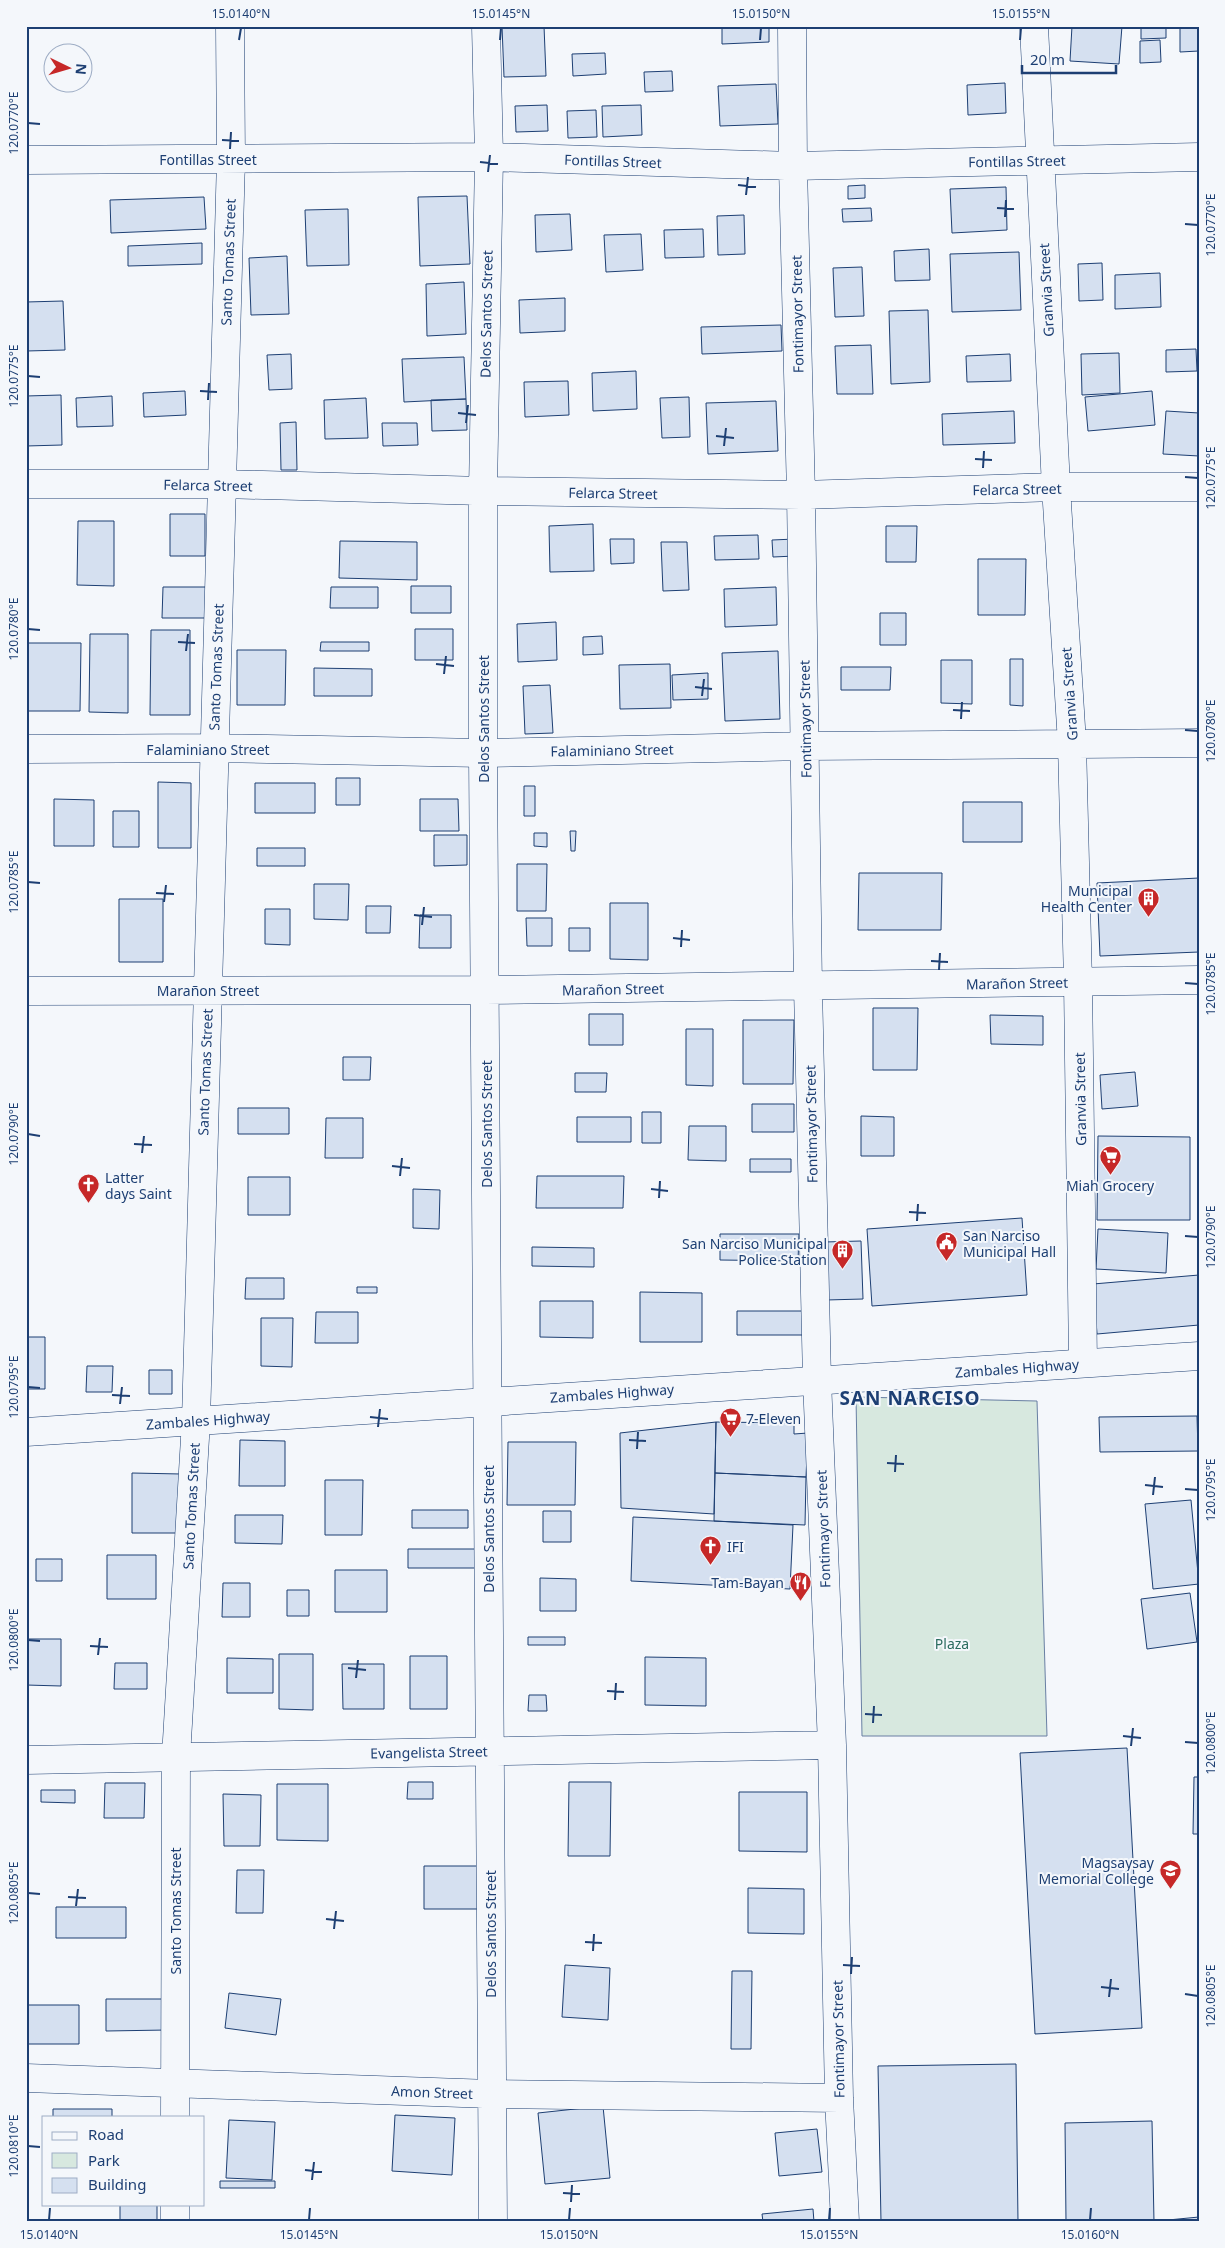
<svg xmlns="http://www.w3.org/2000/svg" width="1225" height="2248" viewBox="0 0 1225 2248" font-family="'Noto Sans',sans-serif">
  <rect width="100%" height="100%" fill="#f4f7fb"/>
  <!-- green -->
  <path fill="#d7e8df" stroke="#687fa3" d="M856 1397 1037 1401 1047 1736H862Z"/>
  <!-- building -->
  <path fill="#d5e0f0" stroke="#1d3f73" d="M502 26H544L546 76 504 77Z
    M722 26H769V42L722 44Z
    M1072 26H1122L1119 64 1070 61Z
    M1141 26H1166V38L1141 39Z
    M1180 26H1199V51L1180 52Z
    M1160 40 1161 62 1140 63V41Z
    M605 53 606 74 573 76 572 54Z
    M672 71 673 91 645 92 644 72Z
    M1005 83 1006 113 968 115 967 85Z
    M776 84 778 124 720 126 718 86Z
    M547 105 548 131 516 132 515 106Z
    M641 105 642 135 603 137 602 106Z
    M596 110 597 137 568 138 567 111Z
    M865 185V198L848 199V186Z
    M1006 187 1007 230 952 233 950 189Z
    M467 196 470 264 420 266 418 197Z
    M204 197 206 229 111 233 110 200Z
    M871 208 872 221 843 222 842 209Z
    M348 209 349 265 307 266 305 210Z
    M570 214 572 250 536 252 535 215Z
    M744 215 745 254 718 255 717 216Z
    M703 229 704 257 665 258 664 230Z
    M641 234 643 270 606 272 604 235Z
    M202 243V264L128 266V246Z
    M929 249 930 280 895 281 894 251Z
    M1019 252 1021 310 952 312 950 254Z
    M287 256 289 314 251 315 249 258Z
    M1102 263 1103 300 1079 301 1078 264Z
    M862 267 864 316 835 317 833 268Z
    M1160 273 1161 307 1115 309V275Z
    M464 282 466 334 427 336 426 284Z
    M565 298V331L520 333 519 300Z
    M63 301 65 350 26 351V302Z
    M928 310 930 382 891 384 889 311Z
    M781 325 782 351 702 354 701 327Z
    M871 345 873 394H837L835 346Z
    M1196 349 1197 371 1166 372V350Z
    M1119 353 1120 393 1082 395 1081 354Z
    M291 354 292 389 269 390 267 355Z
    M1010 354 1011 381 967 382 966 356Z
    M464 357 466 399 404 402 402 359Z
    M636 371 637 409 593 411 592 373Z
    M568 381 569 415 525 417 524 382Z
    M185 391 186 415 144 417 143 393Z
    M1152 391 1155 425 1088 431 1085 397Z
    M61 395 62 445 26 446V396Z
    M112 396 113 426 77 427 76 398Z
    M689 397 690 437 662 438 660 398Z
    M366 398 368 438 325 439 324 400Z
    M466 399 467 430 432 431 431 400Z
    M776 401 778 451 708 454 706 403Z
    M1014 411 1015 443 943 445 942 414Z
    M1166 411 1199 413V456L1163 454Z
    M296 422 297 470H281L280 423Z
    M382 423H417L418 445 383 446Z
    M170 514H205V556H170Z
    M78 521H114V586L77 585Z
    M593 524 594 571 550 572 549 526Z
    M886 526H917L916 562H886Z
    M758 535 759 559 715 560 714 536Z
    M610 539H634V563L611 564Z
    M795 539V556L773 557 772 540Z
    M340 541 417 542V580L339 578Z
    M661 542H687L689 590 663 591Z
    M978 559H1026L1025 615H978Z
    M411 586H451V613H411Z
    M163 587H211V618H162Z
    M331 587H378V608H330Z
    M776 587 777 625 725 627 724 589Z
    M880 613H906V645H880Z
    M556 622 557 660 518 662 517 624Z
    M415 629H453V660H415Z
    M151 630H190V715H150Z
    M90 634H128V713L89 712Z
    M602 636 603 654 583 655V637Z
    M321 642H369V651H320Z
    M26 643H81L80 711H26Z
    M237 650H286L285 705H237Z
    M778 651 780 719 725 721 722 653Z
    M1010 659H1023V706L1010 705Z
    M941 660H972V704L941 703Z
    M670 664 671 708 620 709 619 665Z
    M841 667H891L890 690H841Z
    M314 668 372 669V696H314Z
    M708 673V699L673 700 672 675Z
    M550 685 553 733 525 734 523 686Z
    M336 778H360V805H336Z
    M158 782 191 783V848H158Z
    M255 783H315V813H255Z
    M524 786H535V816H524Z
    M54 799 94 800V846H54Z
    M420 799H458L459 831H420Z
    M963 802H1022V842H963Z
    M113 811H139V847H113Z
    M570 831H576L575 851H571Z
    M534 833H547V847L534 846Z
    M434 835H467V865L434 866Z
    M257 848H305V866H257Z
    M517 864H547L546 911H517Z
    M859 873H942L941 930H858Z
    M1199 878V952L1100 956 1097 883Z
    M314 884H349L348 920 314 919Z
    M119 899H163V962H119Z
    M610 903H648V960L610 959Z
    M366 906H391L390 933H366Z
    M265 909H290V945L265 944Z
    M420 915H451V948H419Z
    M526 918H552V946H527Z
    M569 928H590V951H569Z
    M873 1008H918L917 1070H873Z
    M589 1014H623V1045H589Z
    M990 1015 1043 1016V1045L991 1044Z
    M743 1020H794L793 1084H743Z
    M686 1029H713V1086L686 1085Z
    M343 1057H371L370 1080H343Z
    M1135 1072 1138 1106 1102 1109 1100 1075Z
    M575 1073H607L606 1092H575Z
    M752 1104H794V1132H752Z
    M238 1108H289V1134H238Z
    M642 1112H661V1143H642Z
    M861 1116 894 1117V1156H861Z
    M577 1117H631V1142H577Z
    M326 1118H363V1158H325Z
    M689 1126H726V1161L688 1160Z
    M1098 1136 1190 1137V1220H1097Z
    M750 1159H791V1172H750Z
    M537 1176H624L623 1208H536Z
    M248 1177H290V1215H248Z
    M413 1189 440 1190 439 1229 413 1228Z
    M1022 1218 1027 1295 872 1306 867 1229Z
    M1098 1229 1168 1233 1166 1273 1096 1269Z
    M720 1234H799L798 1261 720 1260Z
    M861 1241 863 1299 826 1300 824 1242Z
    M532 1247 594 1248V1267L532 1266Z
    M1199 1275V1325L1097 1334 1093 1284Z
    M246 1278H284V1299H245Z
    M357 1287H377V1293H357Z
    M640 1292 702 1293V1342H640Z
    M540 1301H593V1338L540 1337Z
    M737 1311H805V1335H737Z
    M316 1312H358V1343H315Z
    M261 1318H293L292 1367 261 1366Z
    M26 1337H45V1389H26Z
    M87 1366H113L112 1392H86Z
    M149 1370H172V1394H149Z
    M1197 1416 1198 1451 1100 1452 1099 1417Z
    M716 1422 714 1514 621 1508 620 1433Z
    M716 1422 794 1423V1434L808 1433 806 1477 715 1473Z
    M240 1440 285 1441V1486H239Z
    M508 1442H576L575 1505H507Z
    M132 1473 181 1474 180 1533H132Z
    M715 1473 806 1477 805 1525 714 1521Z
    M325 1480H363L362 1535H325Z
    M1191 1500 1199 1584 1153 1589 1145 1504Z
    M412 1510H468V1528H412Z
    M543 1511H571V1542H543Z
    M235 1515H283L282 1544 235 1543Z
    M633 1517 793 1525 790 1589 631 1581Z
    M408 1549H476V1568H408Z
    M107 1555H156V1599H107Z
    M36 1559H62V1581H36Z
    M335 1570H387V1612H335Z
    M540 1578 576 1579V1611H540Z
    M223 1583H250V1617H222Z
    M287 1590H309V1616H287Z
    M1190 1593 1197 1642 1147 1649 1141 1599Z
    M528 1637H565V1645H528Z
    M26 1639H61V1686L26 1685Z
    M279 1654H313V1710L279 1709Z
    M410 1656H447V1709H410Z
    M645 1657 706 1658V1706L645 1705Z
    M227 1658 273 1659V1693H227Z
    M115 1663H147V1689H114Z
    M342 1664H384V1709H343Z
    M529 1695H546L547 1711H528Z
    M1127 1748 1142 2028 1035 2034 1020 1753Z
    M1194 1777H1199V1834H1193Z
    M408 1782H433V1799H407Z
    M569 1782H611L610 1856H568Z
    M105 1783H145L144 1818H104Z
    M277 1784H328V1841L277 1840Z
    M41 1790H75V1803L41 1802Z
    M739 1792H807V1852L739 1851Z
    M223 1794 261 1795 260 1846H224Z
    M424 1866H478V1909H424Z
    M237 1870H264L263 1913H236Z
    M748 1888 804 1889V1934L748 1933Z
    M56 1907H126V1938H56Z
    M565 1965 610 1968 608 2020 562 2017Z
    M732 1971H752L751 2049H731Z
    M229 1993 281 1999 276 2035 225 2028Z
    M106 1999H166L167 2030 106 2031Z
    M26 2005H79V2044H26Z
    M1016 2064 1018 2222H881L878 2066Z
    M603 2106 610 2178 545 2184 538 2113Z
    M53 2109H112V2117H53Z
    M395 2115 455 2118 452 2175 392 2171Z
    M229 2120 275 2122 272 2180 226 2178Z
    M1152 2121 1154 2222H1066L1065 2123Z
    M817 2129 822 2172 779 2176 775 2133Z
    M220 2181H275V2188H220Z
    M120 2205H157V2222H120Z
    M813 2209 814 2222H763L762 2214Z
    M1199 2217V2222H1168V2220Z"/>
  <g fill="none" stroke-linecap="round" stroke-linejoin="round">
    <defs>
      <path id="minor" d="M486 26 489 157 483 491V753L493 2222
        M792 26 793 166 801 495 808 987 817 1380 832 1745 839 2098 845 2222
        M1034 26 1056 487 1072 743 1078 982 1083 1363
        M26 160 489 157 793 166 1199 157
        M26 484H222L483 491 801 495 1056 487H1199
        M26 749 214 748 483 753 805 746 1199 743
        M26 991 485 990 1199 980
        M26 1760 832 1745
        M26 2078 491 2094 839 2098
        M175 2117 176 1757 196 1421 231 159 230 26
        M175 2222V2204"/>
      <path id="major" d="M26 1432 1199 1356"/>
    </defs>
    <!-- minor casing -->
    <use href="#minor" stroke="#1d3f73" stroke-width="29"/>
    <!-- major casing -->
    <use href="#major" stroke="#1d3f73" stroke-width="29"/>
    <!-- minor -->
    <use href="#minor" stroke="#f4f7fb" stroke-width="28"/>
    <!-- major -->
    <use href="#major" stroke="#f4f7fb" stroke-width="28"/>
  </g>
  <!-- ticks -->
  <path fill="none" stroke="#1d3f73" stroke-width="2" d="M239 40 241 28M500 40 501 28M760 40 761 28M1020 40 1021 28M28 123 40 124M222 140 239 141M230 149 231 132M480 162 498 164M488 172 490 155M738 185 756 187M746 195 748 177M997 208 1014 209M1005 217 1006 200M1185 224 1198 225M28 376 40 377M200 391 217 392M208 400 209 383M458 413 476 415M466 423 468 405M716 436 734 438M724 446 726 428M975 459 992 460M983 468 984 451M1185 477 1198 478M28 629 40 630M178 642 195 643M186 651 188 634M436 664 454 666M444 674 446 656M695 687 712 689M702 696 704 679M953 710 970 711M961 719 962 702M1185 730 1198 731M28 882 40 883M156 893 174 894M164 902 166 885M414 915 432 917M422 925 424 907M673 938 690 940M681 947 682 930M931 961 948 962M939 970 940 953M1185 983 1198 984M28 1134 40 1136M134 1144 152 1145M142 1153 144 1136M392 1166 410 1168M400 1176 402 1158M651 1189 668 1191M659 1198 660 1181M909 1212 926 1213M917 1221 918 1204M1185 1236 1198 1237M28 1387 40 1388M112 1395 130 1396M120 1404 122 1387M370 1417 388 1419M378 1427 380 1409M629 1440 646 1441M637 1449 638 1432M887 1463 904 1464M895 1472 896 1455M1145 1485 1163 1487M1185 1489 1198 1490M1153 1495 1155 1477M28 1640 40 1641M90 1646 108 1647M98 1655 100 1638M348 1668 366 1670M356 1678 358 1660M607 1691 624 1692M615 1700 616 1683M865 1714 882 1715M873 1723 874 1706M1123 1736 1141 1738M1185 1742 1198 1743M1131 1746 1133 1728M28 1893 40 1894M68 1897 86 1898M76 1906 78 1889M326 1919 344 1921M334 1929 336 1911M585 1942 602 1943M593 1951 594 1934M843 1965 860 1966M851 1974 852 1957M1101 1987 1119 1989M1185 1994 1198 1996M1109 1997 1111 1979M28 2146 40 2147M305 2170 322 2172M312 2180 314 2162M563 2193 580 2194M571 2202 572 2185M49 2220 50 2208M309 2220 310 2208M569 2220 570 2208M829 2220 830 2208M1090 2220 1091 2208"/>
  <!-- icons -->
  <defs>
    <symbol id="building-pin" viewBox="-11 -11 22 30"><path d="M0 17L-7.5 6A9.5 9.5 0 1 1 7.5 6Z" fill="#c62828" stroke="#f4f7fb"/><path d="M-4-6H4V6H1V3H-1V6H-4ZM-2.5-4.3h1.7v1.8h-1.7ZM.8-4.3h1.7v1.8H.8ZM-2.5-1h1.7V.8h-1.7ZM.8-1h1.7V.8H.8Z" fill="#fff"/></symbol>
    <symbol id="supermarket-pin" viewBox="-11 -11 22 30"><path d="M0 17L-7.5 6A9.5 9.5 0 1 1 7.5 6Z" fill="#c62828" stroke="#f4f7fb"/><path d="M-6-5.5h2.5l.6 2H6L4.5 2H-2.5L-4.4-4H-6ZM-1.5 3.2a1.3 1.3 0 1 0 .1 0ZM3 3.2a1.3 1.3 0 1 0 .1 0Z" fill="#fff"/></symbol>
    <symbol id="church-pin" viewBox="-11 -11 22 30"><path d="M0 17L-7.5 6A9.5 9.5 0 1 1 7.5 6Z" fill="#c62828" stroke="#f4f7fb"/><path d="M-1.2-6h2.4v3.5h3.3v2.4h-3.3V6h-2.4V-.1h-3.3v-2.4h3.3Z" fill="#fff"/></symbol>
    <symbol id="civic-pin" viewBox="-11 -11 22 30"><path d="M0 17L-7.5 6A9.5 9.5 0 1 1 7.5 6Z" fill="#c62828" stroke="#f4f7fb"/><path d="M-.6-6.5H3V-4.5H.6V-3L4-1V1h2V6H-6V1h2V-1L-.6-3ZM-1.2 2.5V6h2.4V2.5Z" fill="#fff"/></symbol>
    <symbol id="restaurant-pin" viewBox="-11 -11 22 30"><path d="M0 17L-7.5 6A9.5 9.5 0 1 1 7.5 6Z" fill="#c62828" stroke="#f4f7fb"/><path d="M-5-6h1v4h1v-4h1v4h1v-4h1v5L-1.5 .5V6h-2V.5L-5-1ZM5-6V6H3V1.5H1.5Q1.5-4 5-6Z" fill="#fff"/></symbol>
    <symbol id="university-pin" viewBox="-11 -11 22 30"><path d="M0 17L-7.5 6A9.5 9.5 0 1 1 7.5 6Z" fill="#c62828" stroke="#f4f7fb"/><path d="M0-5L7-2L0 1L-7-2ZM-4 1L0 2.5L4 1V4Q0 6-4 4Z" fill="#fff"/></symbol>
  </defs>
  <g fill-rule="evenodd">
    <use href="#building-pin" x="1136" y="886" width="25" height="34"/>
    <use href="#supermarket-pin" x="1098" y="1144" width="25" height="34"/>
    <use href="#church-pin" x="76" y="1172" width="25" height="34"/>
    <use href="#civic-pin" x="934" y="1230" width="25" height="34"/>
    <use href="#building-pin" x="830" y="1238" width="25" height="34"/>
    <use href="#supermarket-pin" x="718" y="1406" width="25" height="34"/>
    <use href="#church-pin" x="698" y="1534" width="25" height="34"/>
    <use href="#restaurant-pin" x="788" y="1570" width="25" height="34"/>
    <use href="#university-pin" x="1158" y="1858" width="25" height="34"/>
  </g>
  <g text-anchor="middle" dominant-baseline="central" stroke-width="4" stroke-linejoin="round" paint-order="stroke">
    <!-- street labels -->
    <g font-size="14" fill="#1d3f73" stroke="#f4f7fb">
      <text x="208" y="159">Fontillas Street</text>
      <text transform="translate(613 161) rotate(2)">Fontillas Street</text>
      <text transform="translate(1017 161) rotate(-1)">Fontillas Street</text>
      <text transform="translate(228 262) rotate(-88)">Santo Tomas Street</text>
      <text transform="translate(1046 290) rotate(-93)">Granvia Street</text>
      <text transform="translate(486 314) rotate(-89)">Delos Santos Street</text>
      <text transform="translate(797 314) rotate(-91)">Fontimayor Street</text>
      <text transform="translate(208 485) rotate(1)">Felarca Street</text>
      <text transform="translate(1017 489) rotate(-1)">Felarca Street</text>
      <text transform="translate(613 493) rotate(1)">Felarca Street</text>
      <text transform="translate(216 667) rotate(-88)">Santo Tomas Street</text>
      <text transform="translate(1069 694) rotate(-94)">Granvia Street</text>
      <text transform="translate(483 719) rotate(-90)">Delos Santos Street</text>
      <text transform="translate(805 719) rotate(-91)">Fontimayor Street</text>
      <text x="208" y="749">Falaminiano Street</text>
      <text transform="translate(612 750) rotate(-1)">Falaminiano Street</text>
      <text transform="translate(1017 983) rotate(-1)">Marañon Street</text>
      <text transform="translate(613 989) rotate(-1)">Marañon Street</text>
      <text x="208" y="990">Marañon Street</text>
      <text transform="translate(205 1072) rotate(-88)">Santo Tomas Street</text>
      <text transform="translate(1080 1099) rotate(-91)">Granvia Street</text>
      <text transform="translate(486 1124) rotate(-90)">Delos Santos Street</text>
      <text transform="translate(811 1124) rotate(-91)">Fontimayor Street</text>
      <text transform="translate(1017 1368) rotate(-4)">Zambales Highway</text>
      <text transform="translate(612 1393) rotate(-4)">Zambales Highway</text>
      <text transform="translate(208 1420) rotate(-4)">Zambales Highway</text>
      <text transform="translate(191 1506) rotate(-87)">Santo Tomas Street</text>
      <text transform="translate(488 1529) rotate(-90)">Delos Santos Street</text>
      <text transform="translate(823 1529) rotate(-92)">Fontimayor Street</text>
      <text transform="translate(429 1752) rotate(-1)">Evangelista Street</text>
      <text transform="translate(175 1911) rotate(-90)">Santo Tomas Street</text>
      <text transform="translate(490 1934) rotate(-90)">Delos Santos Street</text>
      <text transform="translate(838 2039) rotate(-91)">Fontimayor Street</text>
      <text transform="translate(432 2092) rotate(2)">Amon Street</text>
    </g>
    <!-- poi labels -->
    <g font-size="14" fill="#1d3f73" stroke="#f4f7fb" text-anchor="end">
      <text x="1132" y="890">Municipal<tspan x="1132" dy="16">Health Center</tspan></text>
      <text x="105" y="1177" text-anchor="start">Latter<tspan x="105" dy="16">days Saint</tspan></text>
      <text x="1110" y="1185" text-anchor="middle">Miah Grocery</text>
      <text x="963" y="1235" text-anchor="start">San Narciso<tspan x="963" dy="16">Municipal Hall</tspan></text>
      <text x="827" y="1243">San Narciso Municipal<tspan x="827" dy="16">Police Station</tspan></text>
      <text x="746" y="1418" text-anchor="start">7-Eleven</text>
      <text x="727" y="1546" text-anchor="start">IFI</text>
      <text x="784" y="1582">Tam-Bayan</text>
      <text x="1154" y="1862">Magsaysay<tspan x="1154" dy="16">Memorial College</tspan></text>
    </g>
    <!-- park labels -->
    <g font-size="14" fill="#2c6c60" stroke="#f4f7fb">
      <text x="952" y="1643">Plaza</text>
    </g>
    <!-- district labels -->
    <g font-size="19" font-weight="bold" letter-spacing="1" fill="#1d3f73" stroke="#f4f7fb">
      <text x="910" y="1398">SAN NARCISO</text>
    </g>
  </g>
  <!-- border -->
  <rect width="1225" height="2248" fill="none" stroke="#f4f7fb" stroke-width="55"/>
  <!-- legend -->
  <rect x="42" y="2116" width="162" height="90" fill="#f4f7fb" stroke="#9eadc5"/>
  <rect x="52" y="2132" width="25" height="8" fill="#f4f7fb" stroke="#9eadc5"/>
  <text x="88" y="2140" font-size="15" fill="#1d3f73">Road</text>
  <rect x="52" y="2153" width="25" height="15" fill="#d7e8df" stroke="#9eadc5"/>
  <text x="88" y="2166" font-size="15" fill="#1d3f73">Park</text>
  <rect x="52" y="2178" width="25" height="15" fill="#d5e0f0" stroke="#9eadc5"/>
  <text x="88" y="2190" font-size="15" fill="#1d3f73">Building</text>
  <!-- north arrow -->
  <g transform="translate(68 68) rotate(95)"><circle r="24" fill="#f4f7fb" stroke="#9eadc5"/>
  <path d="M0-4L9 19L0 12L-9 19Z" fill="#c62828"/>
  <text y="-8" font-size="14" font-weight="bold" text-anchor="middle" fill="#1d3f73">N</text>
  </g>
  <!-- scale -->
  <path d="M1022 65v8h94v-8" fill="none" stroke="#1d3f73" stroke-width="2.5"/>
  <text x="1030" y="65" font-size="15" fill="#1d3f73" stroke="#f4f7fb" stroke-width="4" paint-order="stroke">20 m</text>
  <rect x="28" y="28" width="1170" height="2192" fill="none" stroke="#1d3f73" stroke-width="2"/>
  <g font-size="12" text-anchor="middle" fill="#1d3f73">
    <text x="241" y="18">15.0140°N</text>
    <text x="501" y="18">15.0145°N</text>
    <text x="761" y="18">15.0150°N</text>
    <text x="1021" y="18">15.0155°N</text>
    <text transform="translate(14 123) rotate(-90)" y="4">120.0770°E</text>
    <text transform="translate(1211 225) rotate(-90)" y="4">120.0770°E</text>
    <text transform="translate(14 376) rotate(-90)" y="4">120.0775°E</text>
    <text transform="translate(1211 478) rotate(-90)" y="4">120.0775°E</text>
    <text transform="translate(14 629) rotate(-90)" y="4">120.0780°E</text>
    <text transform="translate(1211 731) rotate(-90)" y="4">120.0780°E</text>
    <text transform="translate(14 882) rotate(-90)" y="4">120.0785°E</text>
    <text transform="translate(1211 984) rotate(-90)" y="4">120.0785°E</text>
    <text transform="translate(14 1134) rotate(-90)" y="4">120.0790°E</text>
    <text transform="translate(1211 1237) rotate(-90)" y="4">120.0790°E</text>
    <text transform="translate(14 1387) rotate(-90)" y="4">120.0795°E</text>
    <text transform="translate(1211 1490) rotate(-90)" y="4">120.0795°E</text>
    <text transform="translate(14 1640) rotate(-90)" y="4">120.0800°E</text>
    <text transform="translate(1211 1743) rotate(-90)" y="4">120.0800°E</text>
    <text transform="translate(14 1893) rotate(-90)" y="4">120.0805°E</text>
    <text transform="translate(1211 1996) rotate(-90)" y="4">120.0805°E</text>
    <text transform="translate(14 2146) rotate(-90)" y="4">120.0810°E</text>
    <text x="49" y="2239">15.0140°N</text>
    <text x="309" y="2239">15.0145°N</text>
    <text x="569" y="2239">15.0150°N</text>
    <text x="829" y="2239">15.0155°N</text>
    <text x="1090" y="2239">15.0160°N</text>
  </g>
</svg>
